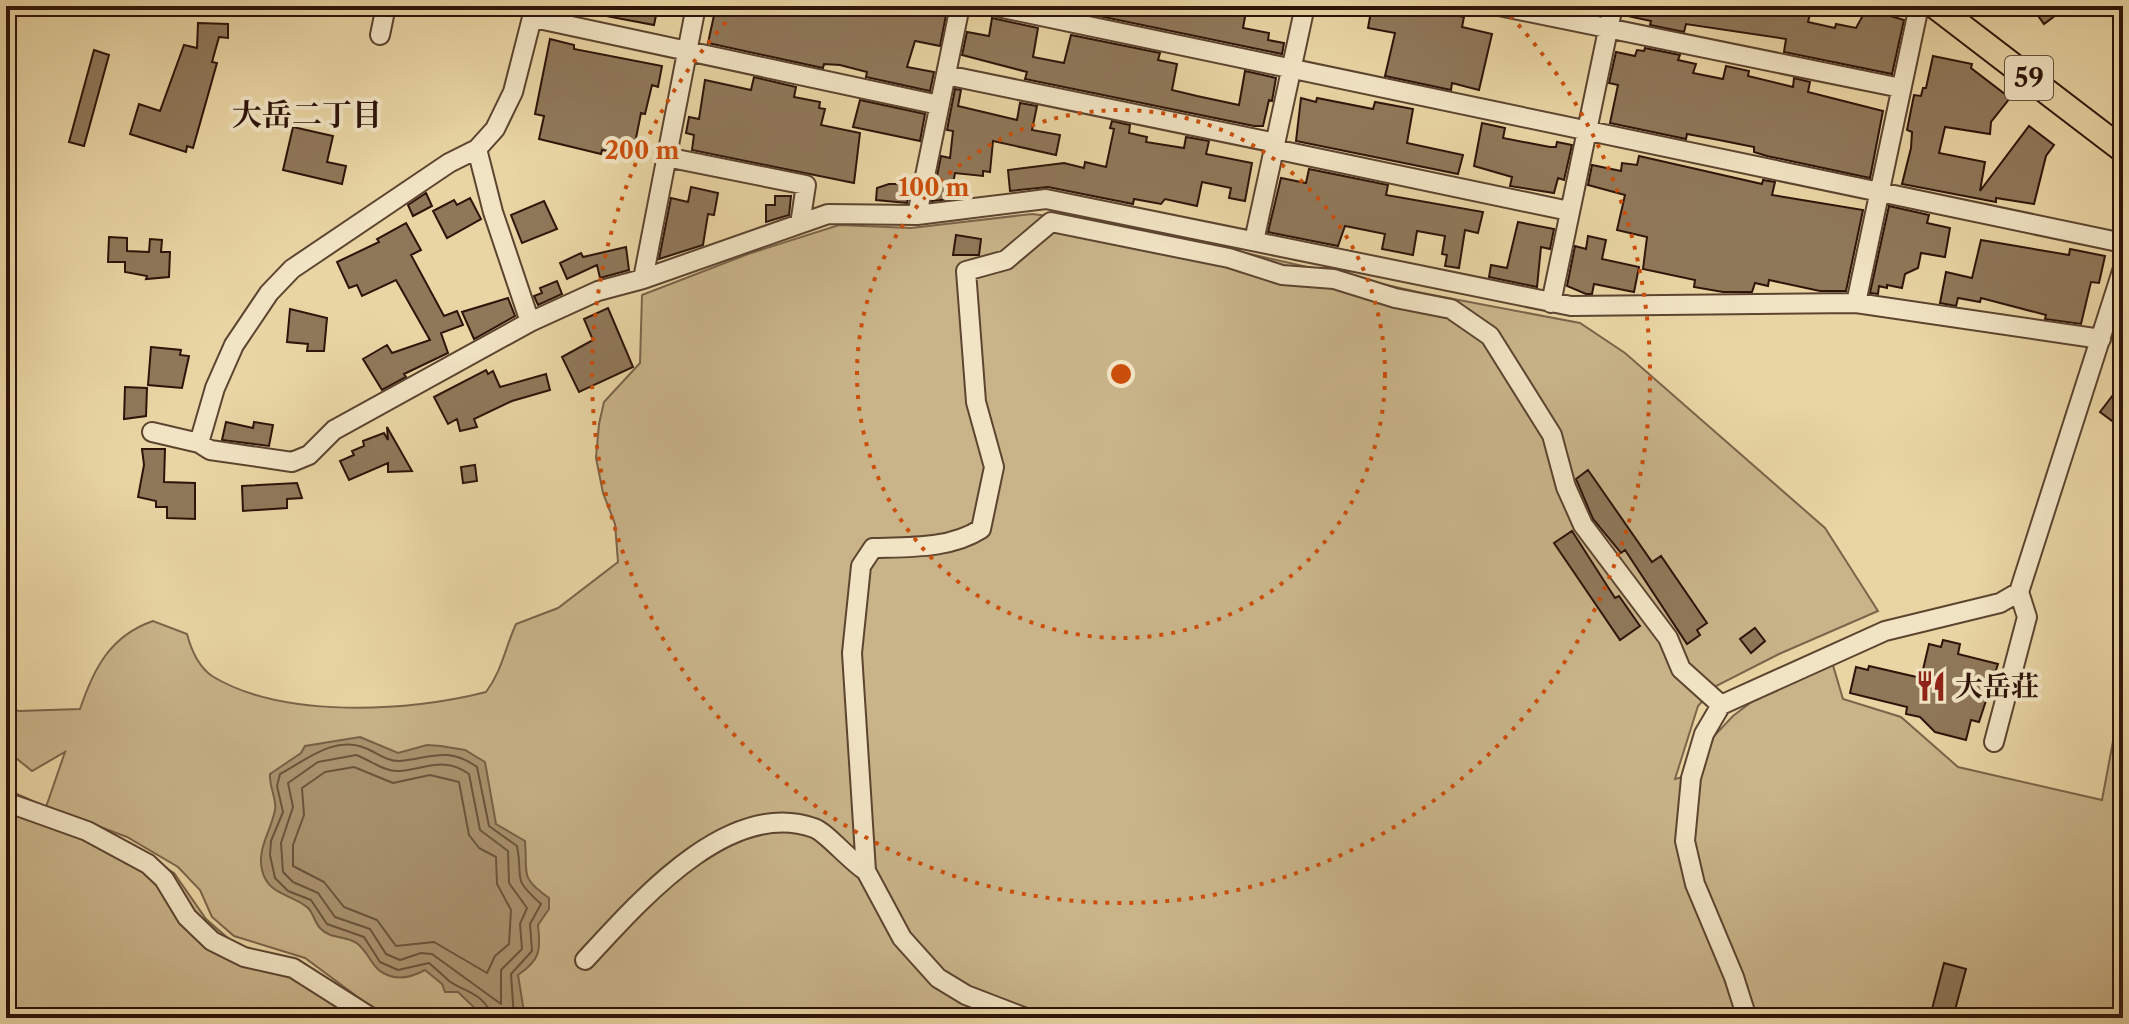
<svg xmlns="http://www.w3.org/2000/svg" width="2129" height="1024" viewBox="0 0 2129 1024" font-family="'Libre Caslon Text','Noto Serif JP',serif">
  <rect width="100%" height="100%" fill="#e9d5a4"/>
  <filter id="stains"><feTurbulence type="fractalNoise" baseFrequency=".0025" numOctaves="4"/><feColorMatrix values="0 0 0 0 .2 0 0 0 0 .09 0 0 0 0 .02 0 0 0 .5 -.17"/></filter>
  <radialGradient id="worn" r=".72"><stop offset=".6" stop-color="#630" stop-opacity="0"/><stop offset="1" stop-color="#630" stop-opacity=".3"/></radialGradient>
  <!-- green -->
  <path fill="#c9b48a" stroke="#7b644a" stroke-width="2" fill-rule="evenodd" d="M1032 214 1122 225 1422 293 1580 323 1625 353 1825 528 1878 611 1779 654 1716 686 1698 706 1675 779 1701 772 1714 736 1733 716 1754 700 1832 662 1843 699 1901 717 1958 767 2102 800 2123 688V1018H6V789L46 807 65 752 32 771 6 750V707L19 711 80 709C94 668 110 636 153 621L187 634C191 649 199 667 212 676 282 719 409 712 486 692 502 671 505 648 516 624L558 608 618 562 615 524 603 493 596 458 599 424 604 402 640 363 642 295 748 254 839 225 911 228ZM52 809 127 837 178 867 200 890 212 917 234 936 305 958 382 1015 299 960 237 946 206 919 174 873 123 843Z"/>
  <!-- water -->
  <path fill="#a9936f" stroke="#776046" stroke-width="2" d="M360 737 398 753 427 745 441 746 465 750 485 762 496 824 525 841C528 875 519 877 549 898V909L538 925C541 951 540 960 518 975L524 1012 520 1018H485L458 992H445L442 984 425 970C414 976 402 980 390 976 372 970 372 958 360 946 350 935 331 940 321 929 315 924 314 914 308 908 293 894 268 896 262 870 257 848 271 831 275 810 277 799 269 787 270 774L301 753 305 746Z"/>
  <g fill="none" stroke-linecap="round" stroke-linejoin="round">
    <!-- shore -->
    <path stroke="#6b543c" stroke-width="2" d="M356 755C370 760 385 772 399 771 425 769 445 756 469 774L480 830 508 851 509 883 527 908 520 924 522 949 501 970V1004L432 954 421 953 400 960 386 954 370 929 335 917 318 893 293 882 283 872 281 843 293 807 288 783 318 762Z
      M354 767 393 783 430 775 459 782 469 835 479 848 496 857 497 884 511 910 509 944 495 956 487 973 434 942 396 946 377 920 344 907 324 882 293 866V845L304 815 302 788 325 772Z
      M491 1018C488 994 462 991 449 981 443 975 436 969 429 963L398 970 380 962 364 937 327 924 311 900 288 891 275 878 270 855 271 841 283 812 277 786 280 774C305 761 334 735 365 748 376 752 388 762 400 761 431 758 447 746 477 767L489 826 517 846C524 881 510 876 541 904L530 924 532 951 511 974 514 1018"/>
  </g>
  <!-- building -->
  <path fill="#8f785a" stroke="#2d1409" stroke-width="2" d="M590 6H658L654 25 590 13Z
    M716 6H940L947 10 940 46 915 41 907 67 934 72 930 91 866 77 867 72 840 65 824 64 823 68 708 43Z
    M1076 6H1247L1243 28 1269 33 1268 40 1284 43 1282 54 1075 11Z
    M1372 6H1413L1432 10V6H1451L1449 14 1464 17 1462 27 1492 34 1479 90 1452 83 1451 90 1385 76 1395 33 1368 28Z
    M1625 6H1812L1808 22 1835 28 1836 24 1856 28 1868 6H1896L1890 16 1904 20 1892 74 1784 52 1786 39 1686 24 1684 32 1650 25 1651 21 1623 15Z
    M2031 6H2068L2044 24Z
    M992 18 1038 28 1033 57 1064 63 1071 35 1160 53 1158 60 1177 64 1172 90 1197 96 1239 105 1245 71 1276 78 1272 101 1269 100 1263 126H1254L1025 79 1027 72 962 55 967 32 989 36Z
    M198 23 228 24V38L219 37 212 62 217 63 193 148 187 146 186 152 130 134 139 104 160 111 184 45 197 48Z
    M550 39 574 45V49L662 66 658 87 652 85 645 114 641 113 635 143 645 145 642 158 602 150 601 154 539 139 544 116 535 114Z
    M1645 48 1680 55 1678 60 1696 64 1693 73 1723 79 1726 66 1749 71 1748 76 1793 87 1794 78 1810 82 1808 92 1883 111 1870 178 1767 156 1754 152V147L1719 140 1687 134 1686 139 1610 123 1618 85 1609 83 1616 52 1635 56 1637 50 1644 51Z
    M94 50 109 55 84 146 69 142Z
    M1933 56 1972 64 1971 68 2010 98 1991 122 1990 134 1945 127 1939 153 1985 162 1980 191 2029 126 2054 145 2046 156 2034 204 1996 198V202L1902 184 1911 148 1912 132 1907 130 1914 95 1921 96 1923 88H1926Z
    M754 77 796 87 794 97 820 102 819 108 825 109 821 125 860 133 854 183 692 150 694 135 686 133 689 117 699 119 705 80 751 90Z
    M955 89 961 90 958 106 1017 120 1020 103 1037 106 1032 130 1060 135 1056 155 993 141 990 172 983 171V176L955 173 950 199 932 201 941 156 950 158 953 131 947 130Z
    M1301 98 1316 102 1317 98 1373 109 1375 102 1413 109 1407 143 1463 155 1458 174 1296 141Z
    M860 100 925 114 920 141 853 127Z
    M1112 121 1130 125 1129 133 1147 137 1146 142 1184 148 1186 137 1209 141 1206 154 1252 163 1245 201 1229 198 1231 188 1202 182 1197 206 1165 199 1161 204 1134 199 1133 204 1048 187 1010 191 1008 170 1064 163 1084 168 1085 162 1106 167 1114 129 1110 128Z
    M1482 123 1505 128 1503 138 1550 147H1556L1557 142 1572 145 1564 180 1558 178 1554 193 1510 186 1512 177 1474 166Z
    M293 127 333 136 327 162 346 166 342 184 283 170Z
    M1639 156 1762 184 1763 180 1775 182 1772 195 1863 210 1846 291H1820L1769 280 1768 286 1755 283 1752 292H1723L1694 287 1695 280 1643 269 1647 237 1617 230 1625 195 1588 185 1592 165 1621 171 1622 163 1637 165Z
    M1309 169 1388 185 1386 195 1483 212 1478 233 1465 230 1459 268 1445 266 1447 255 1442 254 1445 236 1417 231 1413 255 1382 249 1385 234 1345 226 1338 246 1268 232 1281 178 1306 183Z
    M889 184H911L907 203 876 200 877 188Z
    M691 187 718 193 714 215 708 214 703 245 659 259 671 198 688 202Z
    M426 193 432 206 413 216 408 205Z
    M775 196H791L789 215 766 222V205H775Z
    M470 198 481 219 447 238 433 211 454 200 457 205Z
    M544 201 557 229 522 243 511 215Z
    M1889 206 1929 215 1927 223 1950 228 1945 257 1921 253 1918 268 1905 274 1902 288 1887 285V288L1879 286 1878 294 1870 293Z
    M1518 222 1554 229 1550 249 1541 247 1537 287 1489 277 1491 265 1507 268Z
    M406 223 421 250 411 255 444 316 457 311 463 325 441 333 448 353 404 374 406 377 382 390 363 359 387 345 392 353 430 340 396 280 362 296 357 285 349 288 337 262 379 242 377 239Z
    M956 235 981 239 979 255H953Z
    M1588 236 1606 240 1602 259 1639 267 1634 292 1594 284 1592 294H1586L1567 286 1575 246 1586 249Z
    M109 237 127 238V251L149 252 150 239 162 240 161 252H170L169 277 146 279 147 276 125 272V262H108Z
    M1981 240 2069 255 2070 249 2105 256 2099 283 2091 282 2081 324 2045 319 2046 315 1981 298 1980 302 1958 298 1956 306 1940 303 1946 272 1972 278Z
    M626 247 629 270 600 278 597 265 567 279 560 263 581 253 583 257Z
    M557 281 562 294 538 305 534 296 542 293 540 288Z
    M508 298 515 316 474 339 462 312Z
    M608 308 633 367 579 392 562 357 593 340 584 319Z
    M290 309 327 318 324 351H307L308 344 287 342Z
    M151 347 181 350 180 355 189 356 182 388 148 385Z
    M486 370 488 374 493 371 500 387 546 374 550 390 512 401 474 419 477 427 460 431 457 419 448 424 434 397Z
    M2123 382V429L2100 412Z
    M125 387 147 388 146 416 124 419Z
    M226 422 253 428 254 422 273 425 269 446 222 440Z
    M387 427 412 471 388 472V463L349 480 340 461 354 455 352 451 364 446 363 441 384 433 388 440Z
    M142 449H165L164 482 195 483V519L167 518V507H156V501L138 497 144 465Z
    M475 465 477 481 463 483 461 467Z
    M1588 470 1652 562 1661 556 1707 623 1697 630 1700 635 1687 644 1625 550 1621 553 1593 519 1576 479Z
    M297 483 302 498 287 499V508L243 511 242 486Z
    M1572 531 1615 598 1619 596 1640 626 1620 640 1554 543Z
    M1755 628 1765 641 1751 653 1740 639Z
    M1943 640 1960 644 1958 654 1998 664 1979 722 1971 720 1966 740 1935 732 1920 717 1906 714 1907 707 1850 693 1856 667 1868 670 1869 666 1921 678 1929 644 1941 647Z
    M1944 963 1966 969 1955 1010 1949 1008 1947 1017 1931 1013Z"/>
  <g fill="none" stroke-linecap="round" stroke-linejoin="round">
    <defs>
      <path id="minor" d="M993 6 2123 243
        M1499 6 1901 88
        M534 18 939 105
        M380 35 386 6
        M946 75 1276 143
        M477 149 493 212 530 322
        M1274 149 1569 211
        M666 157 806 185 800 224
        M917 215 960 6
        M1254 241 1305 6
        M643 279 696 6
        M1551 303 1613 6
        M1856 303 1919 6
        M152 432 199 443 210 450 292 462 309 455 334 430 530 322 598 291 643 279 828 214 917 215 1046 199 1571 306 1856 303 2101 339
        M199 443 215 388 234 345 269 293 292 269 449 163 477 149 495 129 513 92 535 6
        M1994 742 2027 617 2019 592 2123 268
        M6 802 87 831 148 864 164 879 187 917 212 941 244 957 293 968 372 1018
        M585 960C637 904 728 797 814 828 826 832 850 861 866 871
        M1026 1018 966 995 938 978 902 938 866 871 852 653 861 566 873 548C909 547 950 549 981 529L994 467 976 402 966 271 1006 260 1051 222 1229 258 1282 275 1334 279 1395 298 1451 309 1490 336 1552 435 1566 487 1583 525 1668 638 1681 669 1721 705
        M1747 1018 1734 977 1695 884 1685 841 1691 778 1704 734 1721 705 1885 631 2000 603 2019 592"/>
      <path id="major" d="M1935 6 2123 150"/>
    </defs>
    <!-- minor casing -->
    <use href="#minor" stroke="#5c4430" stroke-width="22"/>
    <!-- major casing -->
    <use href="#major" stroke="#2d1409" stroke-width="28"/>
    <!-- minor -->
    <use href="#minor" stroke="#f1e4c4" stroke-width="18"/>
    <!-- major -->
    <use href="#major" stroke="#e9d5a4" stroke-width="24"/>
  </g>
  <!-- distance rings -->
  <g fill="none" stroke="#cc4f0c" stroke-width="4" stroke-dasharray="4 8">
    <circle cx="1121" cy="374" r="264"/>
    <path d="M1502 7A529 529 0 1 1 740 7"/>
  </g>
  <!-- icons -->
  <defs>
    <symbol id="restaurant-bare" viewBox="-9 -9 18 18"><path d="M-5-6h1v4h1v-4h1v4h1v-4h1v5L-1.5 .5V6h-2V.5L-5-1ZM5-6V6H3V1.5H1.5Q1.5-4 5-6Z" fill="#8f2418" stroke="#f1e4c4" stroke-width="2.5" paint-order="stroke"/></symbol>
  </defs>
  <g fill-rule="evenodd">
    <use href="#restaurant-bare" x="1909" y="664" width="44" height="44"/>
  </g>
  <g text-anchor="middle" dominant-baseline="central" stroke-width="8" stroke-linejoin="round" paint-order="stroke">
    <!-- shield labels -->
    <rect fill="#f1e4c4" stroke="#685241" stroke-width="2" x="2005" y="56" width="48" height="44" rx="6"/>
    <g font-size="26" font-weight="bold" fill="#2d1409">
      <text x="2029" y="78">59</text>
    </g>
    <!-- poi labels -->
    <g font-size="28" font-weight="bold" fill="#2d1409" stroke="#f1e4c4" text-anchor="start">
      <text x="1955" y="686">大岳荘</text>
    </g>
    <!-- neighbourhood labels -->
    <g font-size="30" font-weight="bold" fill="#2d1409" stroke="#f1e4c4">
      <text x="307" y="114">大岳二丁目</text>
    </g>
  </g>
  <circle cx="1121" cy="374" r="12" fill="#cc4f0c" stroke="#f1e4c4" stroke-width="4"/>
  <g font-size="24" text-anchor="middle" font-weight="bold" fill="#cc4f0c" stroke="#f1e4c4" stroke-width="8" stroke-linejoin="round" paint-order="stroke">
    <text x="642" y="159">200 m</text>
    <text x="934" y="196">100 m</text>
  </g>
  <!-- margin -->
  <rect width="2129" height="1024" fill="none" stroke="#e9d5a4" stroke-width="32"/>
  <rect x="8" y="8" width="2113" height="1008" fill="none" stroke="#2d1409" stroke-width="4"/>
  <rect x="16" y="16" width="2097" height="992" fill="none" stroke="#2d1409" stroke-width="2"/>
  <rect width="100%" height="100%" filter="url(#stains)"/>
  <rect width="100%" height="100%" fill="url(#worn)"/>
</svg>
